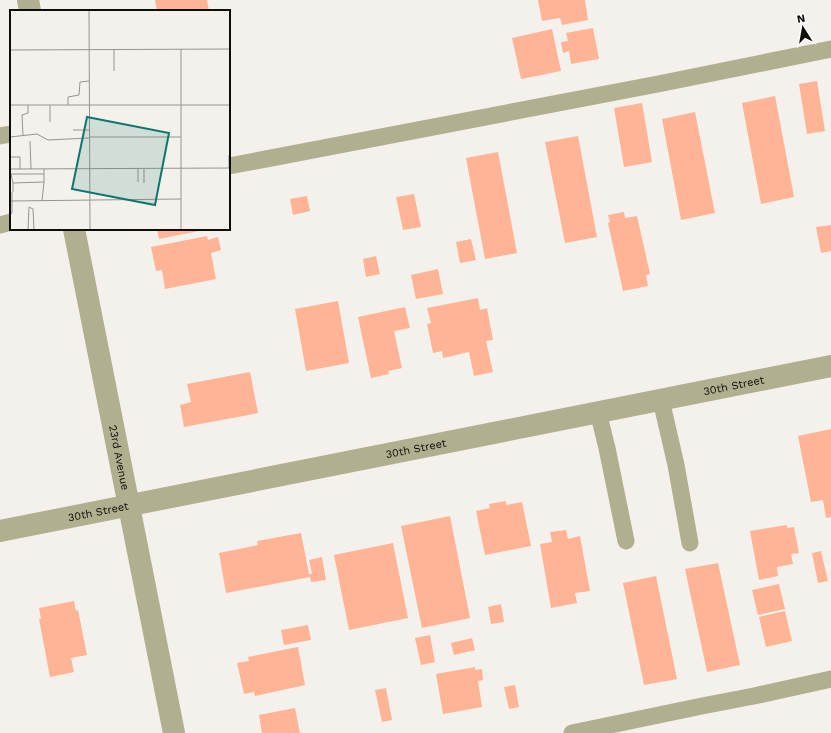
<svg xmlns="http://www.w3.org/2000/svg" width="831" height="733" viewBox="0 0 831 733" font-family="'Work Sans',sans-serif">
  <rect width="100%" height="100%" fill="#f4f0eb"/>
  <!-- building -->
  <path fill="#ffb495" d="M155 0H207L209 11H157Z
    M538 0H585L588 20 562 25 560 18 542 21Z
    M593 28 599 59 571 64 569 51 563 53 561 42 568 41 566 33Z
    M552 29 561 71 521 79 512 38Z
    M817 81 825 131 807 134 799 84Z
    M775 96 794 197 761 204 742 103Z
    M642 103 652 162 624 167 614 108Z
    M695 112 715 213 681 220 662 119Z
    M578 136 597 237 565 243 545 142Z
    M498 152 517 253 485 259 466 158Z
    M414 194 421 227 403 230 396 197Z
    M307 196 310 211 293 215 290 199Z
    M624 212 625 218 637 216 650 274 646 275 648 286 623 291 608 223 610 222 608 215Z
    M831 225V251L821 253 816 227Z
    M157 229H204V230L159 239Z
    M207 236 208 240 218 237 221 250 211 253 216 279 165 289 162 270 156 271 151 247Z
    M471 239 476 260 460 263 456 242Z
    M376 256 380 274 366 277 363 259Z
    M438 269 443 294 416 299 411 275Z
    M478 298 480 310 487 308 493 340 486 341 493 372 474 376 469 352 443 358 442 351 433 353 427 324 431 323 427 308Z
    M338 301 349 363 306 371 295 309Z
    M405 307 410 328 394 331 402 368 388 371 389 374 371 378 358 317Z
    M250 372 258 413 184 427 180 405 191 402 187 384Z
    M831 429V517L826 518 823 500 811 502 798 436Z
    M506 501V505L522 502 531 546 485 555 476 511 490 508 489 504Z
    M450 516 470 618 422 628 401 526Z
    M787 525V528L794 527 799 553 791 554 793 564 777 567 778 576 759 580 750 531Z
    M566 530 568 539 580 536 590 591 575 593 577 603 551 608 540 544 552 542 550 532Z
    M301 533 309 574H312L309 560 322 557 326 580 311 582 310 577 226 593 219 553 258 545 257 541Z
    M393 543 408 618 349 630 334 555Z
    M821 551 828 581 818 583 812 553Z
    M718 563 740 665 707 672 685 569Z
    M656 576 677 679 644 685 623 583Z
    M779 584 785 609 758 615 752 590Z
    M74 601 76 611 78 610 87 655 71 658 74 672 50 677 39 619H41L39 608Z
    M501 604 504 622 491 624 488 607Z
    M785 611 792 641 766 647 759 617Z
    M308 625 311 640 284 645 281 630Z
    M430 635 435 662 421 665 415 638Z
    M472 638 475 650 454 655 451 643Z
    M298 647 305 685 255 696 254 692 244 694 237 663 249 661 248 657Z
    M475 667V670L482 669 483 680 478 681 482 707 443 714 436 674Z
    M515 685 519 707 509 709 504 687Z
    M386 688 392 720 382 722 375 690Z
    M295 708 300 733H262L259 715Z"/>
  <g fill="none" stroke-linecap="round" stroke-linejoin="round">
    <!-- service -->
    <path stroke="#b0af8f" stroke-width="17" d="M0 136 11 134
      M229 166 658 84 831 49
      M0 225 11 222
      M661 400 676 465 690 543
      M598 412 607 448 626 541
      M572 733 702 706 754 696 831 679"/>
    <!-- minor -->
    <g stroke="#b0af8f" stroke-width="22">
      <path d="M28 0 30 11"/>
      <path id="s1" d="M74 229 174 733"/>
      <path id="s2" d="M0 531 831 366"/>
    </g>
  </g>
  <g text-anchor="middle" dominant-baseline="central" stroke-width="3.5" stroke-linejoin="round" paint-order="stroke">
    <!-- street labels -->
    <g font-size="11" fill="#0e0d0b" stroke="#fffefd">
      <text stroke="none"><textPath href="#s2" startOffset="748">30th Street</textPath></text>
      <text stroke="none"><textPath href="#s2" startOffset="424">30th Street</textPath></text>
      <text stroke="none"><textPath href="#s1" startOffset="233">23rd Avenue</textPath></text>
      <text stroke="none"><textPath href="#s2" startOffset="100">30th Street</textPath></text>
    </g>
  </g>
  <!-- overview -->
  <g transform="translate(10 10)">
    <rect width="220" height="220" fill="#f4f0eb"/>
    <path fill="none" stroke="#989591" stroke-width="1" d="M79 0 80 220M171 39V220M0 40 220 39M104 40V61M0 95H220M40 95V112M58 95V87L69 85 70 72 79 71M63 120H79M13 126 12 105 18 103V95M0 127 27 124 38 130 79 128M79 127H171M20 131 21 159M219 145V158M0 147H10V159M0 159 220 158M128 159V172M134 159V173M3 173 1 164H34M3 182V173L34 172V159M0 191 171 189M32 191 34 172M0 205 2 203V182M18 220 19 197 23 199 24 220"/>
    <path fill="#0f766e" fill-opacity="0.15" stroke="#0f766e" stroke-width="2" d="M77 107 159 123 145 195 62 179Z"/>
    <rect width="220" height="220" fill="none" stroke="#0e0d0b" stroke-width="2"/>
  </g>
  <!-- north arrow -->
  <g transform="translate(803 28) rotate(349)" stroke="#fffefd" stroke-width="3" paint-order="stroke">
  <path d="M0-3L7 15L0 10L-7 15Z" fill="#0e0d0b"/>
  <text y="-6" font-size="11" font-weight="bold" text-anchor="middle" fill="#0e0d0b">N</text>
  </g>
</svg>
